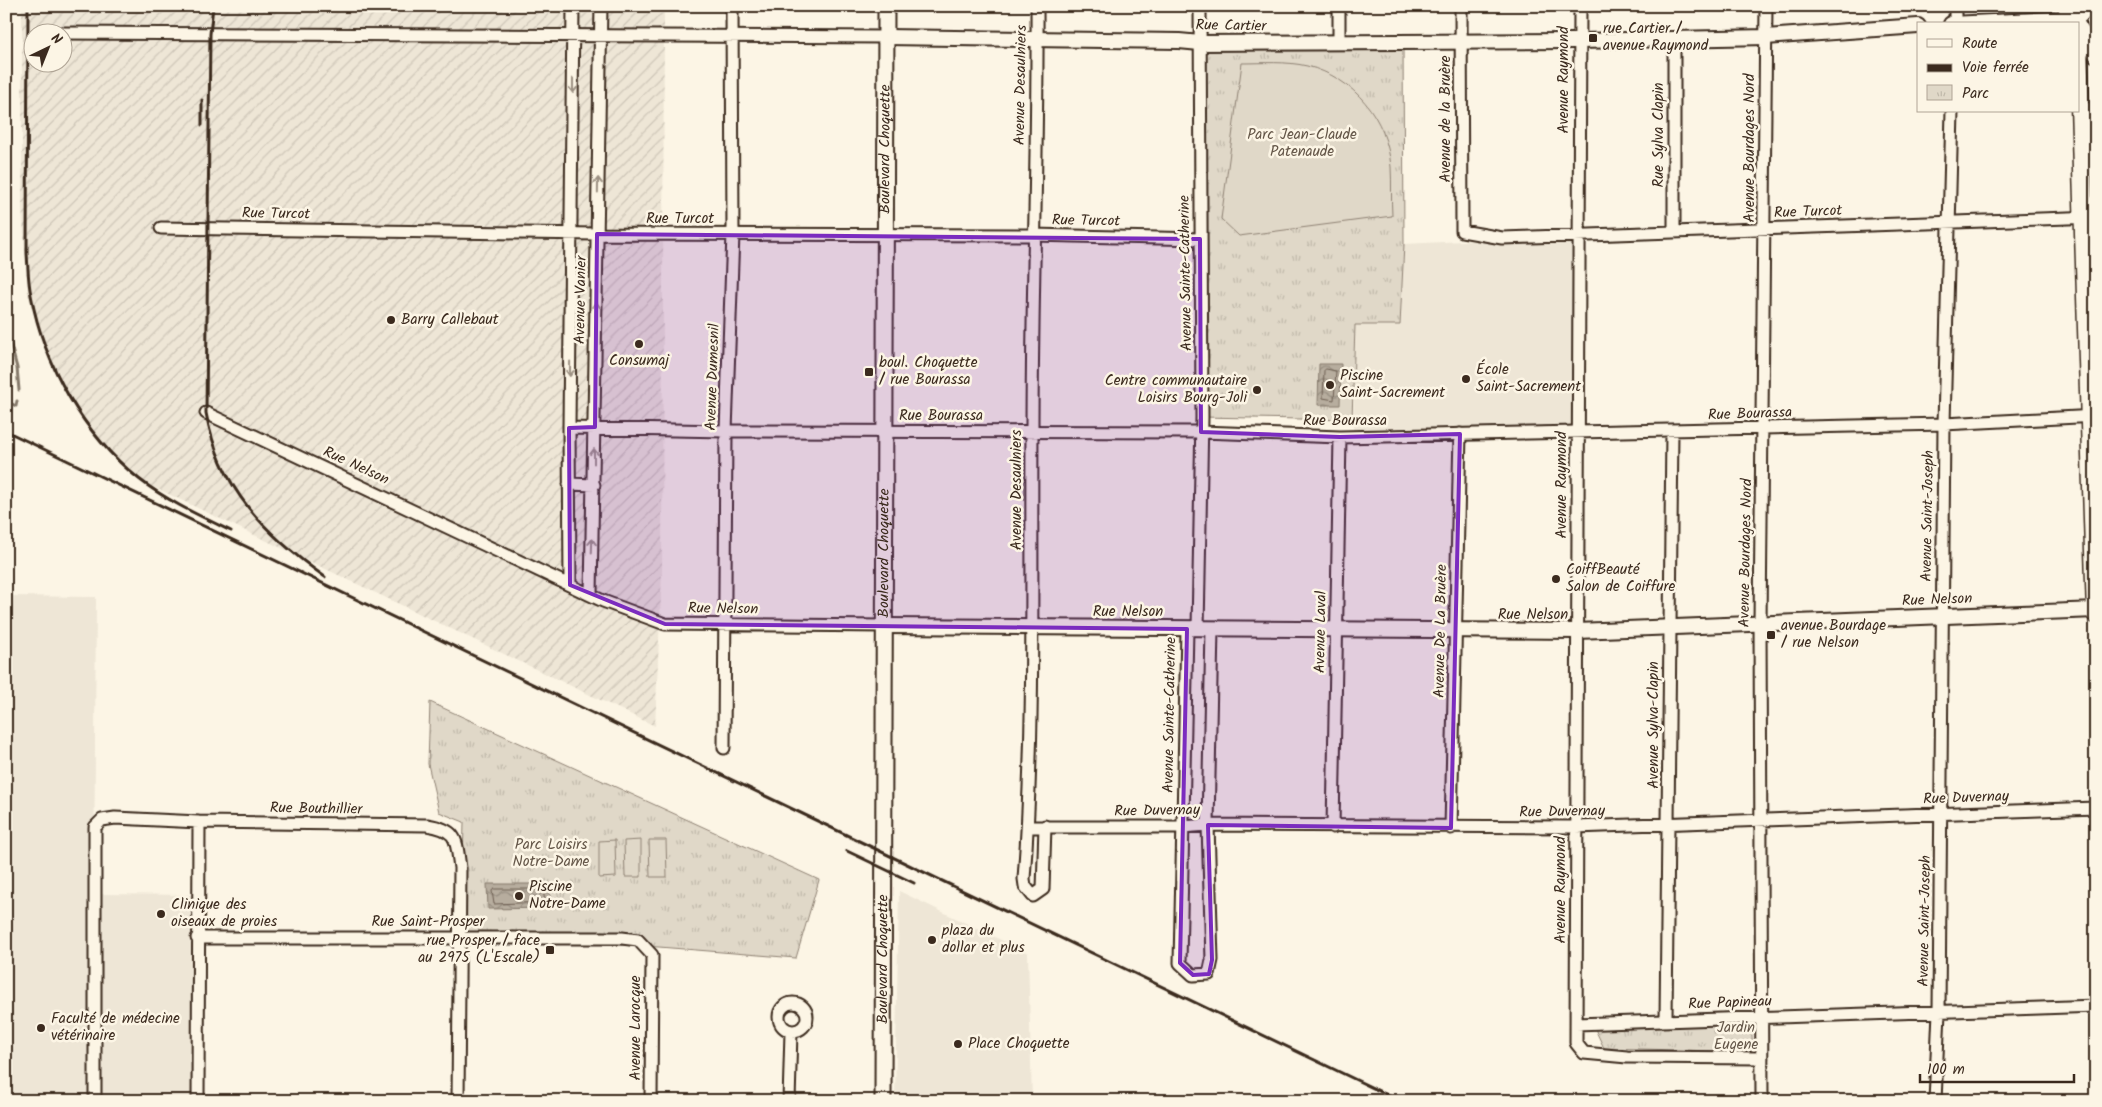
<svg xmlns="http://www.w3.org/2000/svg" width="2102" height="1107" viewBox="0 0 2102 1107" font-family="Kalam,sans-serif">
  <defs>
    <pattern id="industrial-furrows" width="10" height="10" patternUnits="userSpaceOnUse" patternTransform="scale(1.25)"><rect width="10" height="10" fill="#eee6d6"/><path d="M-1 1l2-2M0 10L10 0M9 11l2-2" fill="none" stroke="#cdc5b7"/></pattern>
    <pattern id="park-tufts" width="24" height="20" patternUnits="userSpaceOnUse" patternTransform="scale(1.25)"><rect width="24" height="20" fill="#e0d8c8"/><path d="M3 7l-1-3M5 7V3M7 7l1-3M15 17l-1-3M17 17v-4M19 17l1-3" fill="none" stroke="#c1baab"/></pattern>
    <pattern id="water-waves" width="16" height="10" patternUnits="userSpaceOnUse" patternTransform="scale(1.25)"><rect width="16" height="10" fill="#b7ad9e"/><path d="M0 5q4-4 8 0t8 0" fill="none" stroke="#968d80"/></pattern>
  </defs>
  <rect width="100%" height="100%" fill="#fcf5e5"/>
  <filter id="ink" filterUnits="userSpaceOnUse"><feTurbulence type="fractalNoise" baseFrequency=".02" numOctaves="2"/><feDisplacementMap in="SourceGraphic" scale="10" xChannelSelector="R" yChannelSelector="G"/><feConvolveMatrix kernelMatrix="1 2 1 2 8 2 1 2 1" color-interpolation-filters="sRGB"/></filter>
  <g filter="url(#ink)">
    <!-- built -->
    <path fill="#eee6d6" d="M1578 235 1577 433 1353 437 1355 324 1400 325 1404 244Z
      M6 596 96 597 94 894 199 895 200 1101H6Z
      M899 891 1028 953 1032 1101H895Z"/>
    <!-- industrial -->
    <path fill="url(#industrial-furrows)" fill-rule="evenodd" d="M22 6H664L662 574 655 726 141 481 114 456 76 409 54 369 41 337 28 294 22 209ZM32 32H62V62H32Z"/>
    <!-- park -->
    <path fill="url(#park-tufts)" stroke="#8e8173" d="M1403 42 1404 244 1400 325H1355L1352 420 1202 417 1200 43Z
      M430 702 819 880 796 958 659 947 468 937 463 867 464 822 439 812 428 764Z
      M1751 1020 1753 1052 1604 1048 1594 1027Z"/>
    <!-- garden -->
    <path fill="#e0d8c8" stroke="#8e8173" d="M1242 63C1263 63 1286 61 1307 66 1354 78 1387 118 1391 167 1392 183 1391 200 1392 216L1239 236 1221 219Z
      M615 840 616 877 599 878V841Z
      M641 840V877H625L624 841Z
      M649 840H666L667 877H650Z"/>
    <!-- water -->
    <path fill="url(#water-waves)" stroke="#85796b" d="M1319 364H1341L1340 405H1318Z
      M487 884H550V908L488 909Z"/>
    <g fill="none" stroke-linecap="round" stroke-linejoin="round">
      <!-- shore -->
      <path stroke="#6d5e51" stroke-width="1" d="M1326 369 1336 371 1334 400 1323 398 1324 371Z
        M495 889H543L545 902 494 904 492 891Z"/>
      <!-- stream -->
      <path stroke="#85796b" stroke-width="3" d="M6 327 17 368 19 390
        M6 401 16 406 17 401"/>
      <defs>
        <path id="minor" d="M1037 6C1038 148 1032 290 1032 432 1031 581 1035 730 1024 879L1025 886 1033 896 1043 889 1045 826
          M1461 6 1462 231 1502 238 2096 217
          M1580 6 1576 1043 1584 1053 1627 1057 1762 1058
          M1955 24V6
          M62 33 886 37
          M1674 39V232
          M1339 43V6
          M161 228 597 234 1033 235 1200 239
          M206 413 603 601 665 624 884 626
          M569 428 726 431 1201 432 1340 437 1944 424 2096 416
          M569 484 594 485
          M570 585 569 428 573 6
          M591 595 601 6
          M1187 629 1180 963 1193 975 1209 974 1212 960 1208 825 1212 629
          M1198 629 1202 417 1200 6
          M724 748 726 431 733 234 732 6
          M1028 827H1182L1208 825 1576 827 2096 808
          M1333 827 1340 437
          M1451 828 1460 434
          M197 938H622L638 940 652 955 651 1101
          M779 1017a14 14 0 1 1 28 0a14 14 0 1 1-28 0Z
          M1666 1020 1672 431
          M1576 1024 2096 1006
          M95 1101V827L102 820 115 818 199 822 427 825C458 830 456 839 460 868L458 1101
          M198 1101 199 822
          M789 1101 791 1032
          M1762 1101 1760 624 1766 6
          M1935 1101 1939 1012 1944 424 1952 111"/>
        <path id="tertiary" d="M1951 24 2074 18 2077 23
          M2078 25 2096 55
          M886 37 1179 41 1200 43 1579 41 1766 37 1918 26
          M884 626 1577 631 2096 610"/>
        <g id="secondary">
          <path id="s1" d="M883 1101 886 6"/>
        </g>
        <path id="primary" d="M2067 6 2075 24
          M2074 18 2089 6
          M2078 42 2096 614"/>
      </defs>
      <!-- minor casing -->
      <use href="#minor" stroke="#3b2a1e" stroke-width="15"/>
      <!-- tertiary casing -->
      <use href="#tertiary" stroke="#3b2a1e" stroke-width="18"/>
      <!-- secondary casing -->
      <use href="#secondary" stroke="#3b2a1e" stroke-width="19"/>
      <!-- primary casing -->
      <use href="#primary" stroke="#3b2a1e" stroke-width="21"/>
      <!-- minor -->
      <use href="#minor" stroke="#fcf5e5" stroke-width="11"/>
      <!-- tertiary -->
      <use href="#tertiary" stroke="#fcf5e5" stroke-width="14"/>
      <!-- secondary -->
      <use href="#secondary" stroke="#fcf5e5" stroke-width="15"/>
      <!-- primary -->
      <use href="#primary" stroke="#fcf5e5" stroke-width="18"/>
      <!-- rail -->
      <path stroke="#3b2a1e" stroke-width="3" d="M28 6 27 253C28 267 28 282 31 295 44 365 83 434 139 479 167 501 200 516 231 531
        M213 6 210 34 206 413C220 489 265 534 325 577
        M202 100V125
        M6 431 1400 1101
        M847 851 914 883"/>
    </g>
    <!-- one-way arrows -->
    <defs><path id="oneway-shaft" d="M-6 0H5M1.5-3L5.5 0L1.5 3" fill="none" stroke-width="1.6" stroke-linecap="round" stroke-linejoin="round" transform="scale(1.25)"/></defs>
    <g stroke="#9c9082">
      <use href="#oneway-shaft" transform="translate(573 86) rotate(90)"/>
      <use href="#oneway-shaft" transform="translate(598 185) rotate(-89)"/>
      <use href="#oneway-shaft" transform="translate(596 309) rotate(-89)"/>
      <use href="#oneway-shaft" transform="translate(570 369) rotate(91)"/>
      <use href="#oneway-shaft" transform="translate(594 456) rotate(-90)"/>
      <use href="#oneway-shaft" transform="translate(592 546) rotate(-88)"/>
    </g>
  </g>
  <!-- marked area -->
  <path fill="#7b2cbf" fill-opacity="0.2" stroke="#7b2cbf" stroke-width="4" stroke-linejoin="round" d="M597 234 1200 239 1201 432 1340 437 1460 434 1451 828 1208 825 1212 960 1209 974 1193 975 1180 963 1187 629 665 624 570 585 569 428 595 427Z"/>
  <!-- markers -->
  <g fill="#3b2a1e" stroke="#fcf5e5" stroke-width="2">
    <rect x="1588" y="33" width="10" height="10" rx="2.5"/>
    <circle cx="391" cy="320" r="5"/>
    <circle cx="639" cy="344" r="5"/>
    <rect x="864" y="367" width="10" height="10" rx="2.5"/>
    <circle cx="1466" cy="379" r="5"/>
    <circle cx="1330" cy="385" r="5"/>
    <circle cx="1257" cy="390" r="5"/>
    <circle cx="1556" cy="579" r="5"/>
    <rect x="1766" y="630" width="10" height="10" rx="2.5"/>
    <circle cx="519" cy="896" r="5"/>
    <circle cx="161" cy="914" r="5"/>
    <circle cx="932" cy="940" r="5"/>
    <rect x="545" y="945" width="10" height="10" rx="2.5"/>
    <circle cx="41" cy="1028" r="5"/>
    <circle cx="958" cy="1044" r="5"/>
  </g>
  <g text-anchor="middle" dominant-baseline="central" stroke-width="5" stroke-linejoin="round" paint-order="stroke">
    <!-- street labels -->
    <g font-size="15" fill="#3b2a1e" stroke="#fcf5e5">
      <text transform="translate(1231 26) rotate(1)">Rue Cartier</text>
      <text transform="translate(1564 80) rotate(-90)">Avenue Raymond</text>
      <text transform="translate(1021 85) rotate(-89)">Avenue Desaulniers</text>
      <text transform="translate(1446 119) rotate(-90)">Avenue de la Bruère</text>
      <text transform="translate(1659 135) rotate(-90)">Rue Sylva Clapin</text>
      <text transform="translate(1750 148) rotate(-90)">Avenue Bourdages Nord</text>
      <text stroke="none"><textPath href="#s1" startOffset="952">Boulevard Choquette</textPath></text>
      <text transform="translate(1808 212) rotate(-2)">Rue Turcot</text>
      <text transform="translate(276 214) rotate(1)">Rue Turcot</text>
      <text x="680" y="219">Rue Turcot</text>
      <text transform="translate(1086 221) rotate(1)">Rue Turcot</text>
      <text transform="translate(1186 273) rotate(-91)">Avenue Sainte-Catherine</text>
      <text transform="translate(581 300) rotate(-89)">Avenue Vanier</text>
      <text transform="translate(713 377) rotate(-88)">Avenue Dumesnil</text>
      <text transform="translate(1750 414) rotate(-2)">Rue Bourassa</text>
      <text x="941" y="416">Rue Bourassa</text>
      <text x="1345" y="421">Rue Bourassa</text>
      <text transform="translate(356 466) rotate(25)">Rue Nelson</text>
      <text transform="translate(1562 485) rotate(-90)">Avenue Raymond</text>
      <text transform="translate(1017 490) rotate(-90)">Avenue Desaulniers</text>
      <text transform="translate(1928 516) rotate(-89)">Avenue Saint-Joseph</text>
      <text stroke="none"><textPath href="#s1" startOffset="548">Boulevard Choquette</textPath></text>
      <text transform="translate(1746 553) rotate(-89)">Avenue Bourdages Nord</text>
      <text transform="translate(1937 600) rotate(-2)">Rue Nelson</text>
      <text transform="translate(723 609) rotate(1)">Rue Nelson</text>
      <text x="1128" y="612">Rue Nelson</text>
      <text x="1533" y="615">Rue Nelson</text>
      <text transform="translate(1441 631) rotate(-89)">Avenue De La Bruère</text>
      <text transform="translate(1321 632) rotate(-89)">Avenue Laval</text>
      <text transform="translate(1170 715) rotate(-89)">Avenue Sainte-Catherine</text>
      <text transform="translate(1654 725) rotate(-90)">Avenue Sylva-Clapin</text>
      <text transform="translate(1966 798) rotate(-2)">Rue Duvernay</text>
      <text transform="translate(316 809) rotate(1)">Rue Bouthillier</text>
      <text transform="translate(1157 811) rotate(-1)">Rue Duvernay</text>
      <text transform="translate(1562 812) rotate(-1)">Rue Duvernay</text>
      <text transform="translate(1561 890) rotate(-90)">Avenue Raymond</text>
      <text transform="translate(1925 921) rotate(-89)">Avenue Saint-Joseph</text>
      <text x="428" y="922">Rue Saint-Prosper</text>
      <text stroke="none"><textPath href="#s1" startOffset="142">Boulevard Choquette</textPath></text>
      <text transform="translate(1730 1003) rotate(-2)">Rue Papineau</text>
      <text transform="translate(636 1028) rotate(-90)">Avenue Larocque</text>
    </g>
    <!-- poi labels -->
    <g font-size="15" fill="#3b2a1e" stroke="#fcf5e5" text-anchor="start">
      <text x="1603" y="29">rue Cartier /<tspan x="1603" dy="17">avenue Raymond</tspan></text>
      <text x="401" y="320">Barry Callebaut</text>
      <text x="639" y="361" text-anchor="middle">Consumaj</text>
      <text x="879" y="363">boul. Choquette<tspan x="879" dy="17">/ rue Bourassa</tspan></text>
      <text x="1476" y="370">École<tspan x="1476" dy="17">Saint-Sacrement</tspan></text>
      <text x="1340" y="376">Piscine<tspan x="1340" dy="17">Saint-Sacrement</tspan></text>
      <text x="1247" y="381" text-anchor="end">Centre communautaire<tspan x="1247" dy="17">Loisirs Bourg-Joli</tspan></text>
      <text x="1566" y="570">CoiffBeauté<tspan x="1566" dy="17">Salon de Coiffure</tspan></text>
      <text x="1781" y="626">avenue Bourdage<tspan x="1781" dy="17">/ rue Nelson</tspan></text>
      <text x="529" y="887">Piscine<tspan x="529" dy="17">Notre-Dame</tspan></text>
      <text x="171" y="905">Clinique des<tspan x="171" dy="17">oiseaux de proies</tspan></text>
      <text x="942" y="931">plaza du<tspan x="942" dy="17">dollar et plus</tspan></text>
      <text x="540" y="941" text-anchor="end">rue Prosper / face<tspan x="540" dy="17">au 2975 (L'Escale)</tspan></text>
      <text x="51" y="1019">Faculté de médecine<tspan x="51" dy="17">vétérinaire</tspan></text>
      <text x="968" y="1044">Place Choquette</text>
    </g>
    <!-- park labels -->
    <g font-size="15" fill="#645648" stroke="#fcf5e5">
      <text x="1302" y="135">Parc Jean-Claude<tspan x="1302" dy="17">Patenaude</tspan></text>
      <text x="551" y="845">Parc Loisirs<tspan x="551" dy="17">Notre-Dame</tspan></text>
      <text x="1736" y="1028">Jardin<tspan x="1736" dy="17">Eugene</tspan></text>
    </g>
  </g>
  <!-- margin -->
  <rect width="2102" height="1107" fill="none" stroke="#fcf5e5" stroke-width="25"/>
  <rect x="12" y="12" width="2077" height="1082" fill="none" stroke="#3b2a1e" stroke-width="2" filter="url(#ink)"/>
  <!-- legend -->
  <rect x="1917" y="22" width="162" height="90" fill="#fcf5e5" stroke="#afa495"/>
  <rect x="1927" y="39" width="25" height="8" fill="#fcf5e5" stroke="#afa495"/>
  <text x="1962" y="48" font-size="15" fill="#3b2a1e">Route</text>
  <rect x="1927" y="64" width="25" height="8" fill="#3b2a1e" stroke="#afa495"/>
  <text x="1962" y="72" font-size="15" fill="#3b2a1e">Voie ferrée</text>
  <rect x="1927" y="85" width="25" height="15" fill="url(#park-tufts)" stroke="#afa495"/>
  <text x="1962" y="98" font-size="15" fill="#3b2a1e">Parc</text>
  <!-- north arrow -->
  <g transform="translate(48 48) rotate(43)"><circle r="24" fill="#fcf5e5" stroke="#afa495"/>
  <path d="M0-4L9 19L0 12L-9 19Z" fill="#3b2a1e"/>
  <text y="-8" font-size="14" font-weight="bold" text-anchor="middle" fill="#3b2a1e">N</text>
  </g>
  <!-- scale -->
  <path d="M1920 1074v8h154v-8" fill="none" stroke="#3b2a1e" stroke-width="2.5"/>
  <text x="1927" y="1074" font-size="15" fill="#3b2a1e" stroke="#fcf5e5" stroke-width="4" paint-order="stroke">100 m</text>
</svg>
